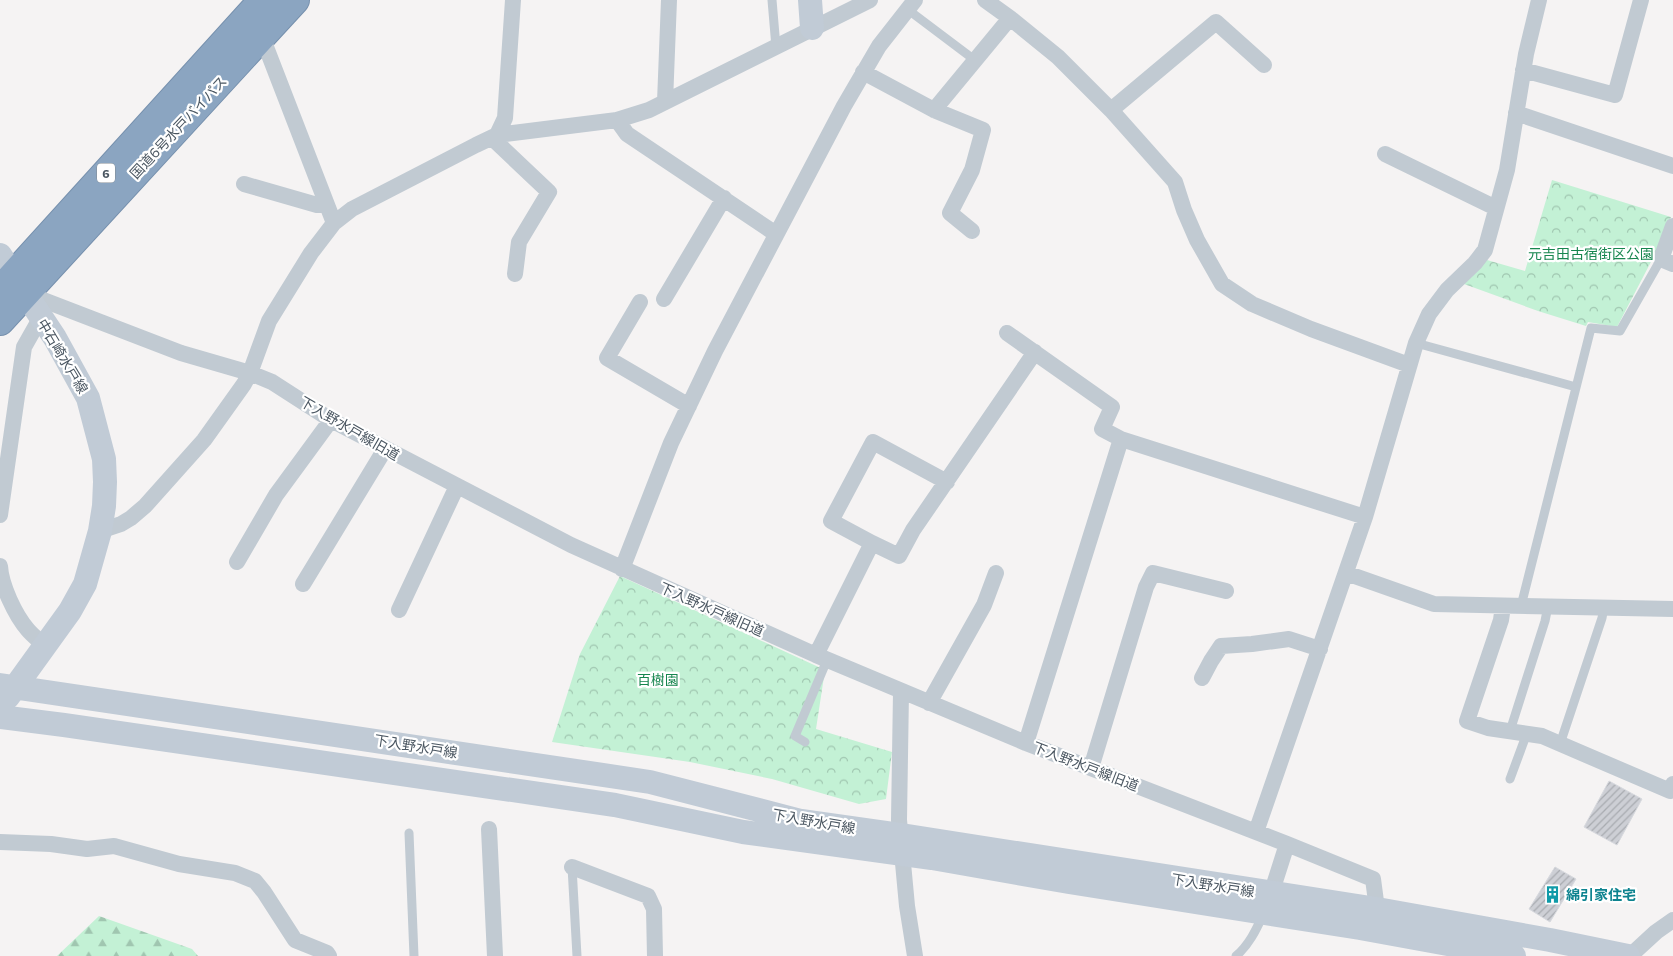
<svg xmlns="http://www.w3.org/2000/svg" width="1673" height="956" viewBox="0 0 1673 956" font-family="Commissioner,'Noto Sans JP',sans-serif">
  <defs>
    <pattern id="forest-firs" width="22" height="20" patternUnits="userSpaceOnUse" patternTransform="scale(1.25)"><rect width="22" height="20" fill="#c3f1d5"/><path d="M5 1l3.5 6h-7zM16 11l3.5 6h-7z" fill="#a0c6b0"/></pattern>
    <pattern id="park-crowns" width="20" height="18" patternUnits="userSpaceOnUse" patternTransform="scale(1.25)"><rect width="20" height="18" fill="#c3f1d5"/><path d="M2 6a3 3 0 1 1 6 0M12 15a3 3 0 1 1 6 0" fill="none" stroke="#a0c6b0"/></pattern>
    <pattern id="building-hatch" width="6" height="6" patternUnits="userSpaceOnUse" patternTransform="scale(1.25)"><rect width="6" height="6" fill="#cdcfd5"/><path d="M-1 1l2-2M0 6l6-6M5 7l2-2" fill="none" stroke="#a8abb0"/></pattern>
  </defs>
  <rect width="100%" height="100%" fill="#f5f3f3"/>
  <!-- forest -->
  <path fill="url(#forest-firs)" d="M99 916 192 949 198 956H57Z"/>
  <!-- park -->
  <path fill="url(#park-crowns)" d="M1552 180 1671 217 1654 256 1617 327 1588 322 1586 326 1538 311 1464 284 1487 260 1525 271Z
    M620 576 825 670 816 729 892 752 886 799 859 804 772 779 690 762 552 742 580 654Z"/>
  <!-- building -->
  <path fill="url(#building-hatch)" stroke="#d7d9de" d="M1609 781 1642 799 1617 845 1584 827Z
    M1555 867 1576 879 1550 922 1529 909Z"/>
  <g fill="none" stroke-linecap="round" stroke-linejoin="round">
    <defs>
      <path id="highway" d="M0 290 263 0
        M0 321 295 0"/>
    </defs>
    <!-- highway casing -->
    <use href="#highway" stroke="#7690ad" stroke-width="30"/>
    <!-- lane -->
    <path stroke="#c1cad2" stroke-width="9" d="M772 0 776 47
      M907 9 976 61
      M1416 343 1576 387
      M1521 606 1591 328 1620 331 1661 259
      M1510 731 1545 621 1548 606
      M805 742 795 736 827 660
      M1560 744 1602 618 1604 607
      M1510 779 1527 733
      M409 833 414 956
      M572 867 577 956
      M1236 956C1249 945 1256 930 1263 915"/>
    <!-- street -->
    <path stroke="#c1cad2" stroke-width="16" d="M985 0 1010 18 1058 57 1111 110 1175 182 1184 210 1197 240 1222 284 1252 304 1311 329 1409 365
      M259 29 334 223
      M1523 70 1615 95 1641 0
      M863 72 934 110 983 130 972 170 950 213 972 231
      M665 102 669 0
      M934 110 1010 18
      M1111 110 1216 22 1264 65
      M1516 113 1673 166
      M617 120 627 134 776 234
      M497 135 505 118 513 0
      M492 138 549 192 519 242 515 274
      M1385 154 1496 208
      M244 184 317 205H327
      M1673 226 1661 259 1673 264
      M38 298 181 353 250 373 272 382 331 420 571 545 816 655 1026 743 1287 844 1373 879 1377 909
      M664 299 724 198
      M640 302 607 358 689 406
      M1007 333 1112 407 1102 429 1121 439
      M0 515 24 347 41 317
      M100 531 121 524 131 518 145 506 204 440 244 384 250 373 269 321 311 253 334 223 352 209 476 145 497 135 617 120 649 110 870 0
      M872 543 831 521 873 442 947 482
      M237 562 276 495 331 420
      M0 566C1 585 15 615 28 630 33 636 40 641 45 646
      M622 569 671 443 715 351 844 106 879 46 915 0
      M1346 573 1434 604 1673 609
      M303 584 385 449
      M1503 606 1501 620 1467 721 1488 728 1542 736 1670 791 1673 784
      M399 610 457 486
      M816 655 872 543 899 556 913 530 1035 352
      M1202 678 1211 661 1221 646 1252 644 1289 639 1320 649
      M901 692 899 820 907 906 915 956
      M929 703 984 605 996 573
      M1026 743 1121 439 1365 517
      M1091 768 1146 587 1153 573 1226 591
      M489 829 495 956
      M1256 832 1365 517 1416 343 1429 314 1447 290 1475 263 1485 250 1507 170 1526 54 1539 0
      M0 842 51 844 87 849 114 846 179 864 235 873 255 881 264 892 295 940 327 953 329 956
      M572 867 648 896 654 909 655 956
      M1271 894 1287 844
      M1630 956 1656 932 1673 920"/>
    <!-- secondary -->
    <path stroke="#c1cbd6" stroke-width="24" d="M810 0 812 28
      M0 255 55 338 88 398 104 459 105 482 104 506 100 531 85 584 70 611 8 697
      M0 685 650 782 801 821 900 835 1377 909 1550 940 1628 956
      M0 717 64 725 615 805 743 832 932 858 1069 882 1360 928 1514 956"/>
    <!-- highway -->
    <use href="#highway" stroke="#8ba5c1" stroke-width="28"/>
  </g>
  <!-- icons -->
  <defs>
    <symbol id="building-bare" viewBox="-9 -9 18 18"><path d="M-4-6H4V6H1V3H-1V6H-4ZM-2.5-4.3h1.7v1.8h-1.7ZM.8-4.3h1.7v1.8H.8ZM-2.5-1h1.7V.8h-1.7ZM.8-1h1.7V.8H.8Z" fill="#0f9aa8" stroke="#fff" stroke-width="2.5" paint-order="stroke"/></symbol>
  </defs>
  <g fill-rule="evenodd">
    <use href="#building-bare" x="1540" y="882" width="25" height="25"/>
  </g>
  <g text-anchor="middle" dominant-baseline="central" stroke-width="4.5" stroke-linejoin="round" paint-order="stroke">
    <!-- shield labels -->
    <rect fill="#fff" stroke="#808990" stroke-width="1" x="97" y="163.5" width="18" height="19" rx="4"/>
    <g font-size="12" font-weight="bold" fill="#4a5661">
      <text x="106" y="173">6</text>
    </g>
    <!-- street labels -->
    <g font-size="14" fill="#4a5661" stroke="#fff">
      <text transform="translate(178 127) rotate(-47)">国道6号水戸バイパス</text>
      <text transform="translate(63 356) rotate(59)">中石崎水戸線</text>
      <text transform="translate(350 428) rotate(30)">下入野水戸線旧道</text>
      <text transform="translate(712 609) rotate(24)">下入野水戸線旧道</text>
      <text transform="translate(416 746) rotate(9)">下入野水戸線</text>
      <text transform="translate(1086 766) rotate(21)">下入野水戸線旧道</text>
      <text transform="translate(814 821) rotate(10)">下入野水戸線</text>
      <text transform="translate(1213 885) rotate(9)">下入野水戸線</text>
    </g>
    <!-- park labels -->
    <g font-size="14" fill="#17864f" stroke="#fff">
      <text x="1591" y="253">元吉田古宿街区公園</text>
      <text x="658" y="679">百樹園</text>
    </g>
    <!-- culture labels -->
    <g font-size="14" font-weight="bold" fill="#0d838f" stroke="#fff" text-anchor="start">
      <text x="1566" y="894">綿引家住宅</text>
    </g>
  </g>
</svg>
